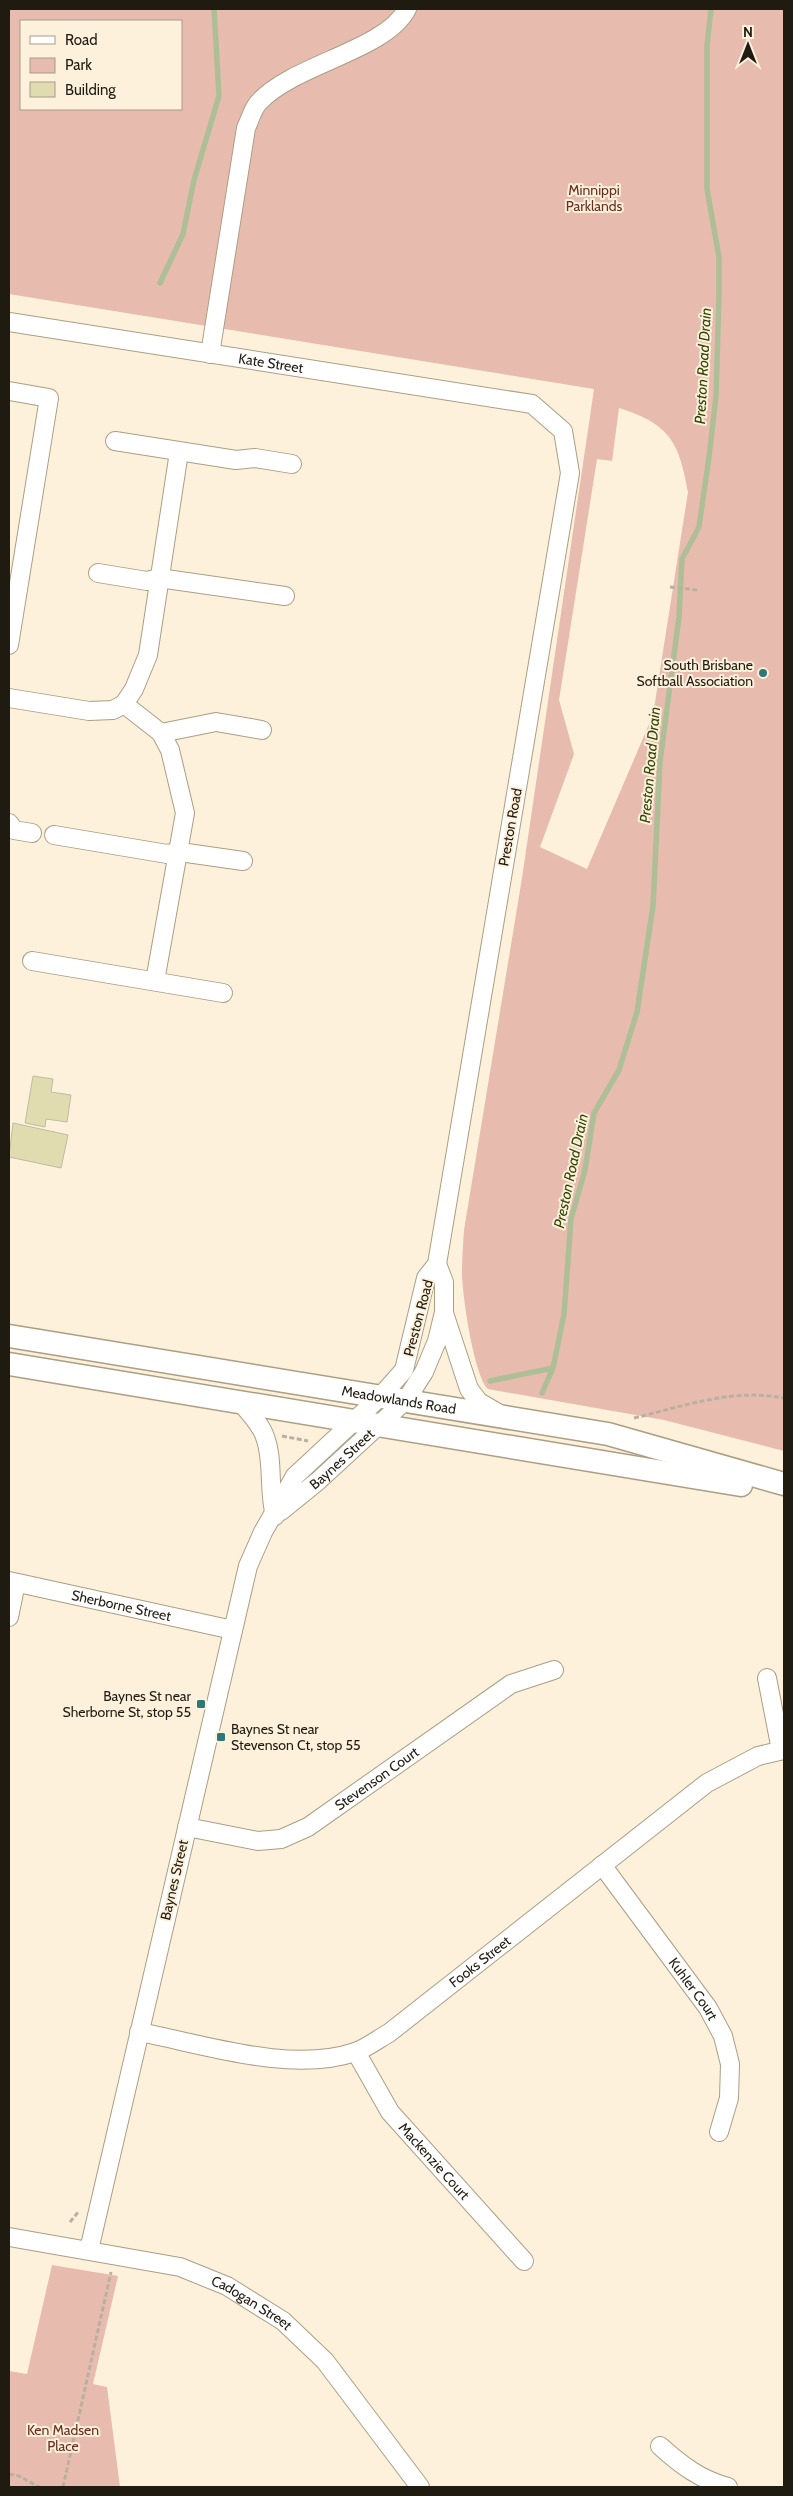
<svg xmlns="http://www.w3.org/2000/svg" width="793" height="2496" viewBox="0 0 793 2496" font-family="Cabin,sans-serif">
  <rect width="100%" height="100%" fill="#fdf1dc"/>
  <!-- green -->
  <path fill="#e8bbaf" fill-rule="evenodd" d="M9 9H784V1451L664 1420 488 1389C474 1376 462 1294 462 1273 462 1259 463 1244 464 1230L522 878 594 389 9 294ZM21 21H181V109H21ZM619 408C670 424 679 442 688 492L653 715 587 869 540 847 574 754 559 700 597 459 612 461Z
    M52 2265 118 2276 93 2384 107 2387 120 2487H9V2371L27 2374Z"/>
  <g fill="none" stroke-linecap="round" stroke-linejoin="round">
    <!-- stream -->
    <path stroke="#aebf97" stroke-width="5.5" d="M160 283 183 234 194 180 219 96 214 9
      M490 1381 553 1368
      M542 1393 553 1368 564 1314 571 1219 585 1170 594 1113 619 1070 637 1012 653 906 660 762 679 617 682 559 699 527 709 457 716 396 719 295V257L707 189V45L711 9"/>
  </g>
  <!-- building -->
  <path fill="#e0dcaf" stroke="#bebca0" d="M33 1076 53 1079 51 1092 71 1095 67 1122 46 1119 45 1127 25 1123Z
    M13 1123 68 1135 61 1168 9 1157Z"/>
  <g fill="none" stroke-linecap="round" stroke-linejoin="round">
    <defs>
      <g id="minor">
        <path id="s1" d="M9 322 532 404 563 431 570 473 437 1264 426 1278 404 1370 381 1396 295 1476 263 1532 248 1566 89 2250"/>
        <path d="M210 354 246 128C250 120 253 107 260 101 295 64 386 50 407 9"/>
        <path d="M9 391 49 398 9 645"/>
        <path d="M115 441 236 460 255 458 292 464"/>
        <path d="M98 573 147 581 159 578 285 596"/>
        <path d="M9 698 89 711 113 710 124 704 134 689 148 655 179 452"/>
        <path d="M124 704 161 733 170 750 185 813 155 981"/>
        <path d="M161 733 216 722 262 730"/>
        <path d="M9 823 14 830 32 833"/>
        <path d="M54 835 167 854 180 852 243 861"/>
        <path d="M32 961 223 993"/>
        <path d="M444 1313 469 1389 479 1402 498 1413"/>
        <path d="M240 1401C248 1412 261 1424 265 1437 274 1461 268 1490 275 1516"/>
        <path id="s2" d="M281 1511 318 1481 406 1400 424 1372 437 1341 444 1312V1282L437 1264"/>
        <path id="s3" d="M9 1581 233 1630"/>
        <path d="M9 1617 16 1583"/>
        <path d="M767 1678 781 1750"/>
        <path id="s4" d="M187 1827 258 1841 281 1839 308 1827 511 1684 554 1670"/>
        <path id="s5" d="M602 1865 708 2008 723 2036 730 2064 729 2098 719 2132"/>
        <path id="s6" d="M139 2032C204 2044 291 2074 355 2052 367 2048 378 2039 389 2033L707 1783 758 1756 784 1750"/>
        <path id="s7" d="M356 2052 390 2112 524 2261"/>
        <path id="s8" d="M9 2237 180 2267 227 2286 283 2321 325 2361 420 2487"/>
        <path d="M660 2446C681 2465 701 2480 728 2487"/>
      </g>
      <g id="major">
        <path id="s9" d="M9 1336 608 1434 784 1484"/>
        <path d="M9 1364 741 1485"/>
      </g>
    </defs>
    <!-- minor casing -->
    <use href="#minor" stroke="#ac9e85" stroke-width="20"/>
    <!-- major casing -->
    <use href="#major" stroke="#ac9e85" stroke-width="25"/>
    <!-- path -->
    <path stroke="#bab09f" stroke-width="3" stroke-dasharray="5 2.5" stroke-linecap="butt" d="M670 587 698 590
      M634 1418C685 1406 732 1388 784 1398
      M282 1436 308 1441
      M70 2222 79 2211
      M9 2474 19 2476 39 2487
      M63 2487 111 2272"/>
    <!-- minor -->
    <use href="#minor" stroke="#fff" stroke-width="18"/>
    <!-- major -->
    <use href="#major" stroke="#fff" stroke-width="22"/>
  </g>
  <!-- markers -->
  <g fill="#2e7878" stroke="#fdf1dc" stroke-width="2">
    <circle cx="763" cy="673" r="5"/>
    <rect x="196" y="1699" width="10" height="10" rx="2.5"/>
    <rect x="216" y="1732" width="10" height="10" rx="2.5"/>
  </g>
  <g text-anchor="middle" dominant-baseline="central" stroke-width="4" stroke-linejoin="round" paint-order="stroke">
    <!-- park labels -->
    <g font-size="14" fill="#6a2e1f" stroke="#fdf1dc">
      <text x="594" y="190">Minnippi<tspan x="594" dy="16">Parklands</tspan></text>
      <text x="63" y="2430">Ken Madsen<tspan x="63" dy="16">Place</tspan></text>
    </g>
    <!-- street labels -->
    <g font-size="14" fill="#201b11" stroke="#fdf1dc">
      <text stroke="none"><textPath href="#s1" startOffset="265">Kate Street</textPath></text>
      <text transform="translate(510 827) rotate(-80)">Preston Road</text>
      <text transform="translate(418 1318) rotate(-75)">Preston Road</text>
      <text stroke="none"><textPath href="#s9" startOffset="395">Meadowlands Road</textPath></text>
      <text stroke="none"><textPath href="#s2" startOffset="80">Baynes Street</textPath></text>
      <text stroke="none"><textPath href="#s3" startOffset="115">Sherborne Street</textPath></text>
      <text stroke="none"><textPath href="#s4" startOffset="209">Stevenson Court</textPath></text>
      <text transform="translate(174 1880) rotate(-77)">Baynes Street</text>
      <text stroke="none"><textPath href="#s6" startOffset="374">Fooks Street</textPath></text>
      <text stroke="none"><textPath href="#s5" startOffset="154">Kuhler Court</textPath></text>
      <text stroke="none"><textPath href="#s7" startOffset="135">Mackenzie Court</textPath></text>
      <text stroke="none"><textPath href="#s8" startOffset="254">Cadogan Street</textPath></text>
    </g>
    <!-- poi labels -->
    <g font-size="14" fill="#201b11" stroke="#fdf1dc" text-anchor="end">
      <text x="753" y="665">South Brisbane<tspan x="753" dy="16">Softball Association</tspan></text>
      <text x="191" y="1696">Baynes St near<tspan x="191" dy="16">Sherborne St, stop 55</tspan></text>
      <text x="231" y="1729" text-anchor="start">Baynes St near<tspan x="231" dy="16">Stevenson Ct, stop 55</tspan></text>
    </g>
    <!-- water labels -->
    <g font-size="15" font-style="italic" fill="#314605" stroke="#fdf1dc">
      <text transform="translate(703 366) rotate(-87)">Preston Road Drain</text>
      <text transform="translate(650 765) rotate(-85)">Preston Road Drain</text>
      <text transform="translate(571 1171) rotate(-78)">Preston Road Drain</text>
    </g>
  </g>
  <!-- border -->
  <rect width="793" height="2496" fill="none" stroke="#201b11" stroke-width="20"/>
  <!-- legend -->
  <rect x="20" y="20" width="162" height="90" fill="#fdf1dc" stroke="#a59b8b"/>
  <rect x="30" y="36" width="25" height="8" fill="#ffffff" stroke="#a59b8b"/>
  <text x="65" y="45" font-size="15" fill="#201b11">Road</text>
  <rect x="30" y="58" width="25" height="15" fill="#e8bbaf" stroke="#a59b8b"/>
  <text x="65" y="70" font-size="15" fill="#201b11">Park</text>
  <rect x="30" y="82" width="25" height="15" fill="#e0dcaf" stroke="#a59b8b"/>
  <text x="65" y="95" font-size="15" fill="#201b11">Building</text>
  <!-- north arrow -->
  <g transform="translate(748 45)" stroke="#fdf1dc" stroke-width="4" paint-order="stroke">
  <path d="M0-4L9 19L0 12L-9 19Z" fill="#201b11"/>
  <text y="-8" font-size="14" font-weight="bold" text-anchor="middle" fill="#201b11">N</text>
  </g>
</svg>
